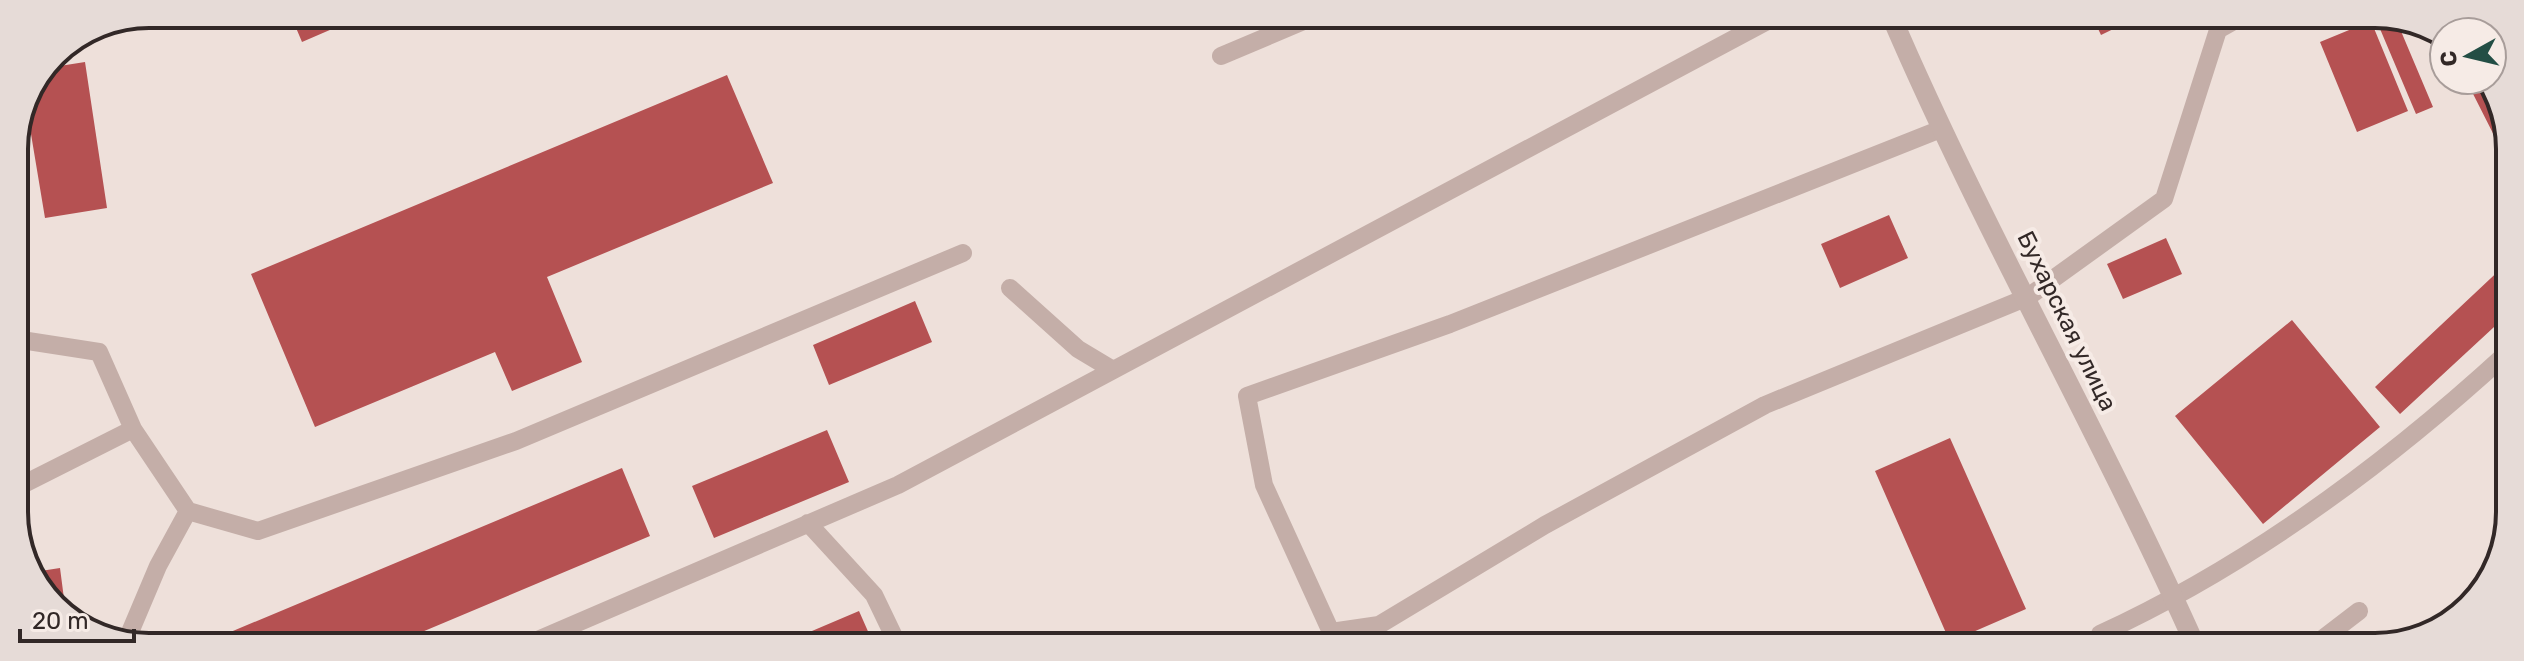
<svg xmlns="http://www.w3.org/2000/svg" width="2524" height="661" viewBox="0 0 2524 661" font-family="Rubik,sans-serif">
  <rect width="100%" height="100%" fill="#eee0da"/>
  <!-- building -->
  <path fill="#b55152" d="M2375 17H2395L2433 107 2416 114Z
    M2093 18H2136L2101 35Z
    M2371 21 2408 111 2357 132 2320 42Z
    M294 23H346L302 42Z
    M85 62 107 208 45 218 30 128 19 129 47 68Z
    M727 75 773 183 547 277 582 362 512 391 495 352 315 427 251 274Z
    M2466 80H2485L2507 122V161Z
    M1889 215 1908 258 1840 288 1821 244Z
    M2166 238 2182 274 2123 299 2107 264Z
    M2507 263V315L2400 414 2375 387Z
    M915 301 932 342 829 385 813 345Z
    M2292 320 2380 427 2263 524 2175 416Z
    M827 430 849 482 714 538 692 486Z
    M1950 438 2026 609 1950 642 1875 471Z
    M622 468 650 536 391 645 202 644Z
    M60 568 66 614 54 608 34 572Z
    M859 611 874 645H779Z"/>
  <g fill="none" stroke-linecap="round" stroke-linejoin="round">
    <!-- lane -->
    <path stroke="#c4aea8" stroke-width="18" d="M1221 56 1306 20
      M1941 129 1450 324 1247 396 1264 485 1331 632 1379 625 1545 525 1765 405 2028 297 2164 199 2218 30 2241 17
      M1010 288 1078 349 1113 370
      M15 339 99 352 133 429 188 511 258 531 516 441 963 253
      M16 488 133 429
      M808 523 874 595 898 645
      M2100 634C2250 565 2386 464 2507 353
      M125 644 158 566 188 511
      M526 645 898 485 1771 19
      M2312 647 2359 611"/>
    <!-- street -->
    <path stroke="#c4aea8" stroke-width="20" d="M1892 18C1984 232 2101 434 2196 647"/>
  </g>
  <g text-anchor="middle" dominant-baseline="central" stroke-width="8" stroke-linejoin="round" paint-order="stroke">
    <!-- street labels -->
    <g font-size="24" fill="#322827" stroke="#f6ebe6">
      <text transform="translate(2067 321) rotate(64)">Бухарская улица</text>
    </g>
  </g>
  <!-- crop -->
  <path d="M0 0H2524V661H0ZM149 28H2375A121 121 0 0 1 2496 149V512A121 121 0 0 1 2375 633H149A121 121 0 0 1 28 512V149A121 121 0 0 1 149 28Z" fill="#e6dbd7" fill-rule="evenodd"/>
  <path fill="none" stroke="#322827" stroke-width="4" d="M149 28H2375A121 121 0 0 1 2496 149V512A121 121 0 0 1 2375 633H149A121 121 0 0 1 28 512V149A121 121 0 0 1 149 28Z"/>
  <!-- north arrow -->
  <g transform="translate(2468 56) rotate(262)"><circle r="38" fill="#f6ebe6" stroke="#a89d9a" stroke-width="2"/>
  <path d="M0-6L14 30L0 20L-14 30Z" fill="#234e45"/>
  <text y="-12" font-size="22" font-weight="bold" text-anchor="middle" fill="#322827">С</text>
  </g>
  <!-- scale -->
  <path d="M20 629v12h114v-12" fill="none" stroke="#322827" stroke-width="4"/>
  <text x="32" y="629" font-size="24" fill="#322827" stroke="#f6ebe6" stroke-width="6" paint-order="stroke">20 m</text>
</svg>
